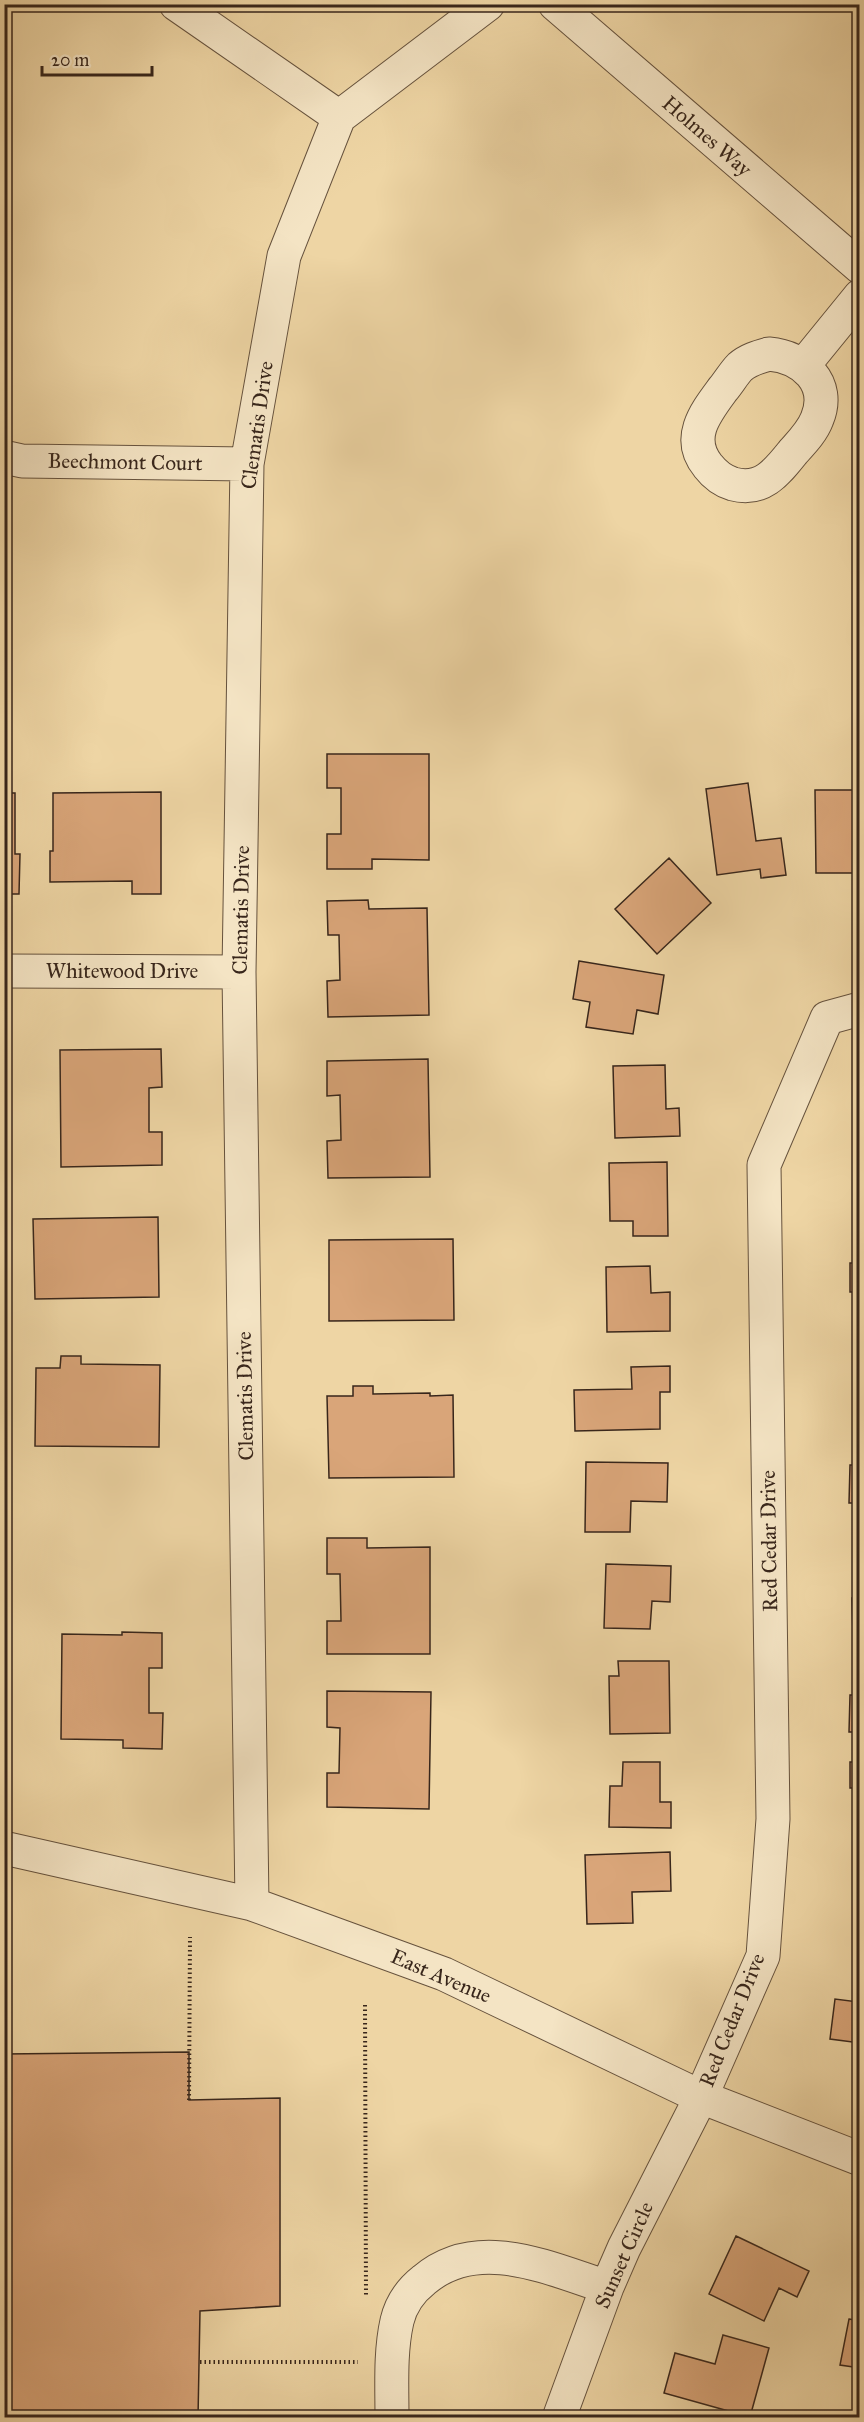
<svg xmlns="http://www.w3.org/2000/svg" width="864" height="2422" viewBox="0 0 864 2422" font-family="'IM FELL Great Primer',serif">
  <rect width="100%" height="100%" fill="#eed5a4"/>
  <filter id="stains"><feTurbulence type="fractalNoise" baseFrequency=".00333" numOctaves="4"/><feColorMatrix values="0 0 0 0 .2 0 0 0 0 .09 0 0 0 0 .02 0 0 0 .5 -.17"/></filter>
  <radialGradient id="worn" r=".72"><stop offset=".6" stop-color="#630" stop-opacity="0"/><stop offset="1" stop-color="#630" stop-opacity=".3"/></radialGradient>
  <!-- building -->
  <path fill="#d9a579" stroke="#38261b" stroke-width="1.5" d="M327 754H429V860L372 859V869H327V834H341V788H327Z
    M748 783 756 841 781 838 786 875 761 878 760 869 717 875 706 789Z
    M815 790H854V813H860V873H816Z
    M161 792V894H132V881L50 882V851H53V793Z
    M4 793H15V854H20L19 894H4Z
    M669 858 711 903 657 954 615 909Z
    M368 900 369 909 427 908 429 1015 328 1017 327 981 340 980 339 935H328L327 901Z
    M579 961 664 975 658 1014 637 1010 633 1034 586 1027 590 1002 573 999Z
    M161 1049 162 1087 149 1088V1132H162V1165L61 1167 60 1050Z
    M428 1059 430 1177 328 1178 327 1141 341 1140 340 1095 327 1096V1061Z
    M665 1065 666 1109 679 1108 680 1136 615 1138 613 1066Z
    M667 1162 668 1236H633V1221H610L609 1163Z
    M158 1217 159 1297 35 1299 33 1219Z
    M453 1239 454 1320 329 1321V1240Z
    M850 1263H860V1292H850Z
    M650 1266 651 1293 670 1292V1331L607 1332 606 1267Z
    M61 1356H81V1364L160 1365 159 1447 35 1446 36 1368H60Z
    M853 1364H860V1437H854Z
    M670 1366V1392H660V1429L575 1431 574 1390 632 1389 631 1367Z
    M353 1386H373V1394L430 1393V1396L453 1395 454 1477 329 1478 327 1396H353Z
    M586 1462 668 1463 667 1502 631 1501 630 1532H585Z
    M850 1465H860V1503H849Z
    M327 1538H367V1548L430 1547V1654H327V1621H341L340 1574H327Z
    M606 1564 671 1566 670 1602 652 1601 650 1629 604 1628Z
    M852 1598H860V1635H853Z
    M122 1632 162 1633V1668H149V1713H163L162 1749 123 1748V1740L61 1739 62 1634 122 1635Z
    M618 1661H669L670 1733 610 1734 609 1676H619Z
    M327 1691 431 1692 429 1809 327 1807V1773H339L340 1728 327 1727Z
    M850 1695H860V1732H849Z
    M623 1762H660V1802H671V1828L609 1827 610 1786H622Z
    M850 1762H860V1788H850Z
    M670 1852 671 1891 632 1892 633 1923 587 1924 585 1855Z
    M854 1864H860V1937H853Z
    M860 1989V2043L830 2039 835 1999 858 2002Z
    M189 2052V2100L280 2098V2306L200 2311 198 2418H4V2054Z
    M736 2236 809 2271 797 2297 779 2288 764 2321 709 2294Z
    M849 2319 860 2321V2368L840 2365Z
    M723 2335 769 2348 750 2417 664 2393 675 2353 715 2364Z"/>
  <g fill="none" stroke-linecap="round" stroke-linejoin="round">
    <defs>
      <path id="minor" d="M176 4 339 117
        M555 4 860 267
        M769 354C803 357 832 383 817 419 812 432 802 442 793 452 777 472 762 492 733 484 723 481 715 475 708 466 685 438 706 412 723 389 729 382 734 373 740 367 748 360 758 357 769 354Z
        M803 366 860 296
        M4 457 22 461 247 464
        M4 971 239 972
        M4 1848 252 1904 444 1974 701 2097 860 2159
        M252 1904 239 972 247 464 284 256 339 117 488 4
        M392 2418C392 2386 390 2352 397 2321 401 2304 410 2291 424 2280 478 2234 550 2269 607 2287
        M559 2418 607 2287 624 2248 701 2097 763 1956 773 1819 764 1165 827 1018 860 1009"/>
    </defs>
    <!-- minor casing -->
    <use href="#minor" stroke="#66523d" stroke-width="35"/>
    <!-- path -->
    <path stroke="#38261b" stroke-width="4" stroke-dasharray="1.5 3" stroke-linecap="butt" d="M365 2005 366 2297
      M189 2100 190 1937
      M200 2362H358"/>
    <!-- minor -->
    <use href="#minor" stroke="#f4e4c4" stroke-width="33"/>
  </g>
  <g text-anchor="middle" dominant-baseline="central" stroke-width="5" stroke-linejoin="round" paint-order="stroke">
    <!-- street labels -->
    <g font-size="21" fill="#38261b" stroke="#f4e4c4">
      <text transform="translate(707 136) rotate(41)">Holmes Way</text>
      <text transform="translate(257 425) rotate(-82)">Clematis Drive</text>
      <text transform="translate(125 462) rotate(1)">Beechmont Court</text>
      <text transform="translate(241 910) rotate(-89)">Clematis Drive</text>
      <text x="122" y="971">Whitewood Drive</text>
      <text transform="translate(245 1396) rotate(-91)">Clematis Drive</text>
      <text transform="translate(769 1541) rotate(-91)">Red Cedar Drive</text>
      <text transform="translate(441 1976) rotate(23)">East Avenue</text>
      <text transform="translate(732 2020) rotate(-68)">Red Cedar Drive</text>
      <text transform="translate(624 2255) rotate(-66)">Sunset Circle</text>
    </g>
  </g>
  <!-- margin -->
  <rect width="864" height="2422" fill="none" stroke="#eed5a4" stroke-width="24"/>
  <rect x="6" y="6" width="852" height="2410" fill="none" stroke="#38261b" stroke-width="3"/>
  <rect x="12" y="12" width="840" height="2398" fill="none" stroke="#38261b" stroke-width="1.5"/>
  <!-- scale -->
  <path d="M42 66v9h110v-9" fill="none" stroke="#38261b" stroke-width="3"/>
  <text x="51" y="66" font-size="18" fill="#38261b" stroke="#f4e4c4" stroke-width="4.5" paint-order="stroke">20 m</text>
  <rect width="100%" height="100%" filter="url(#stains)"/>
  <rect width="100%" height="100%" fill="url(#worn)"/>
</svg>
